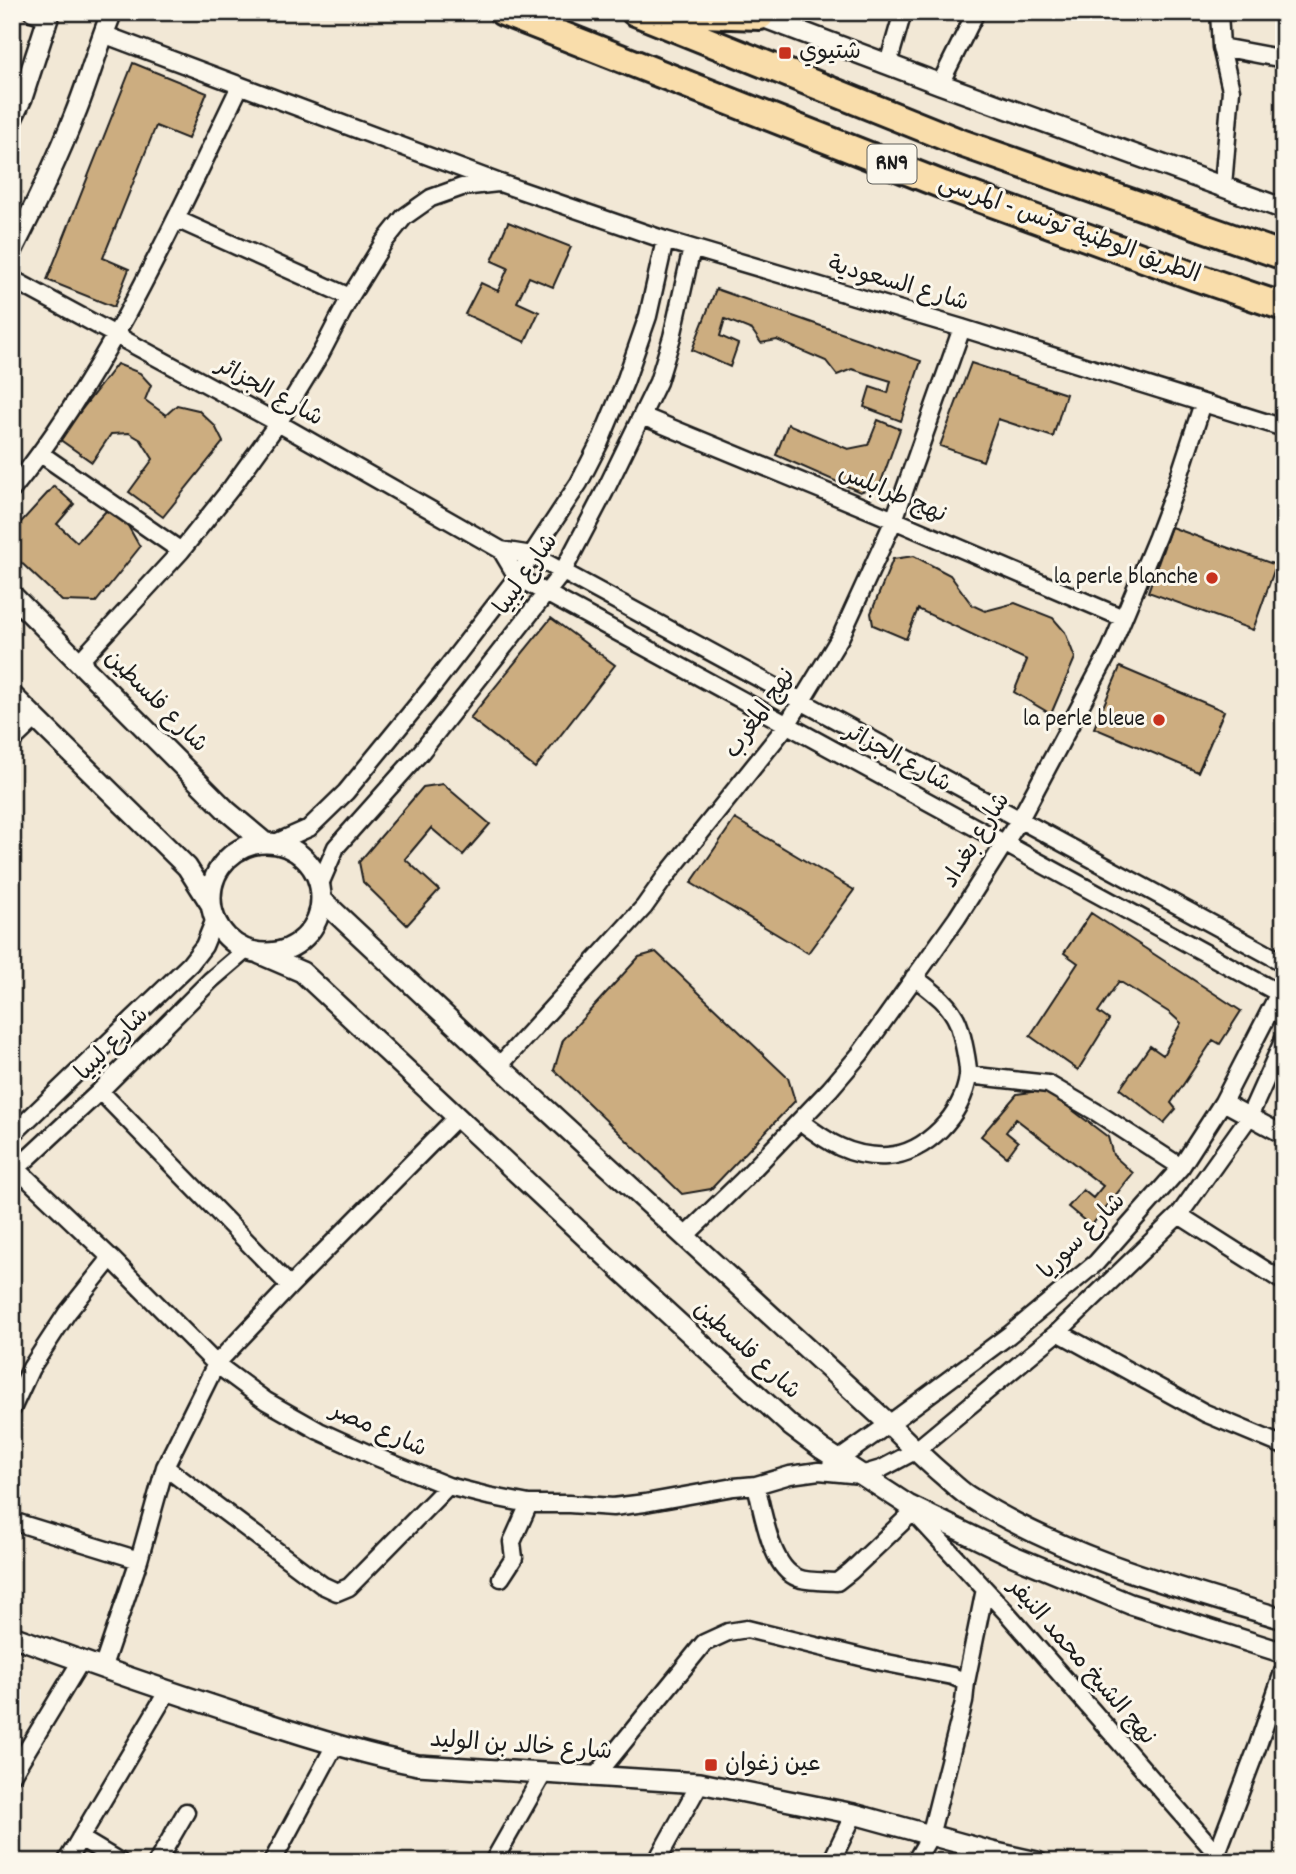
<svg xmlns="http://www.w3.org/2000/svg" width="1296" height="1874" viewBox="0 0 1296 1874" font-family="Dekko,'Playpen Sans Arabic',sans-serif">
  <rect width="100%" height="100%" fill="#f2e8d6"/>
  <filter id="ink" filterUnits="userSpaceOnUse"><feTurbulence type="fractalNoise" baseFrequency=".0143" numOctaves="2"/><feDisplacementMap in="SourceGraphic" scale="14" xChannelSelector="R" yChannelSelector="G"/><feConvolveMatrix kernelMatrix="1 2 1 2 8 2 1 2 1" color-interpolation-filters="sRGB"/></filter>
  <g filter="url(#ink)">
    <!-- building -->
    <path fill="#ccad80" stroke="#1c1c1c" stroke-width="2" d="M133 63 207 93 188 139 156 126 103 258 129 269 114 307 47 280Z
      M508 222 571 247 553 287 529 277 517 302 539 312 525 342 465 314 481 283 498 291 508 268 492 261Z
      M716 289 921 361 901 421 864 407 870 387 888 393 891 381 852 369 837 375 826 361 777 340 761 343 752 330 725 319 720 336 738 344 730 367 692 350Z
      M971 363 1066 394 1053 437 998 419 983 461 940 446Z
      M117 364 140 373 151 385 145 400 166 415 177 405 198 410 215 426 223 442 163 517 129 492 153 459 141 440 129 433 111 434 92 462 59 439Z
      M878 420 900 429 880 485 860 492 776 455 788 424 848 449 868 445Z
      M54 486 74 504 57 524 77 542 106 511 123 517 140 547 96 602 62 601 12 554V532Z
      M1171 527 1276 565 1253 630 1148 592Z
      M914 556 950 575 972 605 985 611 1015 603 1053 618 1065 632 1075 658 1051 714 1014 692 1027 660 918 609 906 639 873 625 871 613 893 559Z
      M551 618 615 665 535 768 470 718Z
      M1120 667 1224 711 1198 772 1094 728Z
      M443 784 490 824 463 855 431 828 405 859 439 890 407 925 363 882 359 862 423 787Z
      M735 819 854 890 808 953 691 883Z
      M1091 913 1241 1011 1220 1044 1213 1040 1171 1103 1176 1109 1164 1123 1120 1089 1150 1046 1163 1055 1181 1023 1170 1013 1119 981 1098 1012 1109 1020 1078 1070 1030 1036 1078 963 1064 953Z
      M656 952 788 1078 795 1101 711 1189 682 1194 554 1070 563 1040 639 957Z
      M1046 1090 1108 1137 1113 1155 1133 1173 1091 1226 1068 1207 1083 1190 1093 1198 1103 1186 1016 1119 1006 1132 1018 1142 1007 1157 981 1136 1017 1094Z"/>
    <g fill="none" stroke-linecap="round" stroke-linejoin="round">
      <defs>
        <path id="minor" d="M32 12 48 18
          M1219 12 1221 47 1231 90 1223 186
          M103 34 500 183 665 240 962 328 1284 428
          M1221 47 1284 59
          M888 64 903 12
          M940 84 976 12
          M176 219 350 297
          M12 279 278 423 501 550 532 555 1284 963
          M642 416 894 520 1123 618
          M41 454 181 551
          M12 490C109 369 173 225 240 86
          M501 550 517 577 546 593 1284 996
          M80 661 181 551 232 487 278 423 321 353 350 297 384 242 404 217 431 198 462 187 498 183
          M12 741 35 719
          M275 843 309 828 346 792 432 687 517 577 579 483 600 442 625 382 648 316 665 240
          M320 884 336 847 421 752 562 573 605 491 658 382 672 337 692 248
          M499 1066 644 907 666 876 787 725 841 636 894 520 962 328
          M968 1075 1048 1084 1096 1112 1181 1167
          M100 1091 290 1286
          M1223 1102 1284 1135
          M800 1121C827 1142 851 1158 887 1156 925 1154 964 1114 968 1076 969 1066 962 1033 958 1023 950 1003 931 990 914 977
          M12 1135 190 964 204 946 215 919
          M12 1164 111 1258 216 1364 266 1401 319 1431 374 1456 448 1486 488 1496 529 1504H569L613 1507 645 1503 734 1487 756 1485 790 1475 819 1471 861 1475 881 1469 915 1451 1058 1332 1179 1215 1249 1117 1284 1039
          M12 1173 100 1091 211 980 246 950
          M1179 1215 1284 1282
          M684 1237 743 1180 830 1089 860 1054 957 918 1020 819 1110 650 1157 537 1174 492 1203 403
          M1058 1332 1205 1413 1284 1446
          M12 1409 31 1368 67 1313 111 1258
          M831 1465 889 1424 1009 1335 1096 1263 1181 1167 1223 1102 1279 993 1284 980
          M165 1467 322 1585 337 1592 349 1587 448 1486
          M756 1485C763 1510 770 1568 798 1578 807 1582 826 1581 837 1582L851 1571 913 1512
          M909 1507 1007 1613 1217 1854
          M12 1521 139 1560
          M501 1578 514 1558 512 1542 529 1504
          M102 1669 139 1560 165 1467 216 1364 290 1286 457 1117
          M966 1682 985 1589
          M12 1775 81 1661
          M595 1777 704 1643 728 1632 747 1629 877 1661 952 1676 966 1682 964 1702 930 1836 915 1862
          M80 1838 120 1862
          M1214 1861 1257 1748 1284 1669
          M66 1862 167 1692
          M157 1862 186 1812
          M272 1862 335 1745
          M493 1862 543 1774
          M656 1862 700 1783
          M831 1862 854 1814"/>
        <path id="tertiary" d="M749 12 940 84 1284 209
          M12 119 22 98 50 12
          M12 251C35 206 57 160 75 114 89 80 98 45 112 12
          M12 595 227 811 264 842
          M12 695 187 867 210 903
          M211 898a55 55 0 1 1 110 0a55 55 0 1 1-110 0Z
          M321 899 499 1066 889 1424C907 1442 924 1459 943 1475 951 1482 959 1490 968 1496 1064 1557 1175 1587 1284 1619
          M260 954 302 972 624 1273 791 1426 822 1449 908 1505 1011 1555 1130 1604 1284 1653
          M12 1636C92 1665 173 1693 254 1719 308 1737 362 1754 418 1765L700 1783 854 1814 992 1852 1037 1862"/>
        <path id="trunk" d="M503 12 943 185 1193 276 1284 307
          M635 12 961 143 1284 256
          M693 12 703 14 760 16"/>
      </defs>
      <!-- minor casing -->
      <use href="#minor" stroke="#1c1c1c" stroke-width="21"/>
      <!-- tertiary casing -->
      <use href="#tertiary" stroke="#1c1c1c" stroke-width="24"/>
      <!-- trunk casing -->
      <use href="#trunk" stroke="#1c1c1c" stroke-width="32"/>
      <!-- minor -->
      <use href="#minor" stroke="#fbf7ec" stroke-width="16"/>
      <!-- tertiary -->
      <use href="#tertiary" stroke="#fbf7ec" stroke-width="19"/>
      <!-- trunk -->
      <use href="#trunk" stroke="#f9ddab" stroke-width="26"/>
    </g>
  </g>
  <!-- markers -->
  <g fill="#c8321e" stroke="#fbf7ec" stroke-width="2.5">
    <rect x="778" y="46" width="14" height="14" rx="3.5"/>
    <circle cx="1212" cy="578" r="7"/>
    <circle cx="1159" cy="720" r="7"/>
    <rect x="704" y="1758" width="14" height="14" rx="3.5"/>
  </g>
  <g text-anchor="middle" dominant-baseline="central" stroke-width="6" stroke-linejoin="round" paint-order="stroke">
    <!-- shield labels -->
    <rect fill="#fbf7ec" stroke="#5f5e5a" stroke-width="2" x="867.5" y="144.5" width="49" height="39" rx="5"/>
    <g font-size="23" font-weight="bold" fill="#1c1c1c">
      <text x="892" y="164">RN9</text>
    </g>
    <!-- poi labels -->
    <g font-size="24" fill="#1c1c1c" stroke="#fbf7ec" text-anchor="start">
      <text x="799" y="53">شتيوي</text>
      <text x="1198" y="578" text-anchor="end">la perle blanche</text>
      <text x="1145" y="720" text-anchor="end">la perle bleue</text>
      <text x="725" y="1765">عين زغوان</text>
    </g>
    <!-- street labels -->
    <g font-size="24" fill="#1c1c1c" stroke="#fbf7ec">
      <text transform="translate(1069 230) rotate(20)">الطريق الوطنية تونس - المرسى</text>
      <text transform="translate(898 285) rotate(16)">شارع السعودية</text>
      <text transform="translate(269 393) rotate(29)">شارع الجزائر</text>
      <text transform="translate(892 495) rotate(23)">نهج طرابلس</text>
      <text transform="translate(527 575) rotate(-55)">شارع ليبيا</text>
      <text transform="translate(155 702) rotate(45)">شارع فلسطين</text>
      <text transform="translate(761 714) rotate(-55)">نهج المغرب</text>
      <text transform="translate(897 759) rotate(29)">شارع الجزائر</text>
      <text transform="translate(977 841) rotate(-58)">شارع بغداد</text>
      <text transform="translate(113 1045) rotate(-45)">شارع ليبيا</text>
      <text transform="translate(1083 1237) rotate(-45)">شارع سوريا</text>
      <text transform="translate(746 1351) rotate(42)">شارع فلسطين</text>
      <text transform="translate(378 1431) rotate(24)">شارع مصر</text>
      <text transform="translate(1081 1663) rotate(49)">نهج الشيخ محمد النيفر</text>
      <text transform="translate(521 1747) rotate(4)">شارع خالد بن الوليد</text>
    </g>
  </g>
  <!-- margin -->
  <rect width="1296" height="1874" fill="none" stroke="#fbf7ec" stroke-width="42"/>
  <rect x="21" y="21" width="1254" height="1832" fill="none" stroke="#1c1c1c" stroke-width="2.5" filter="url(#ink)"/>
</svg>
